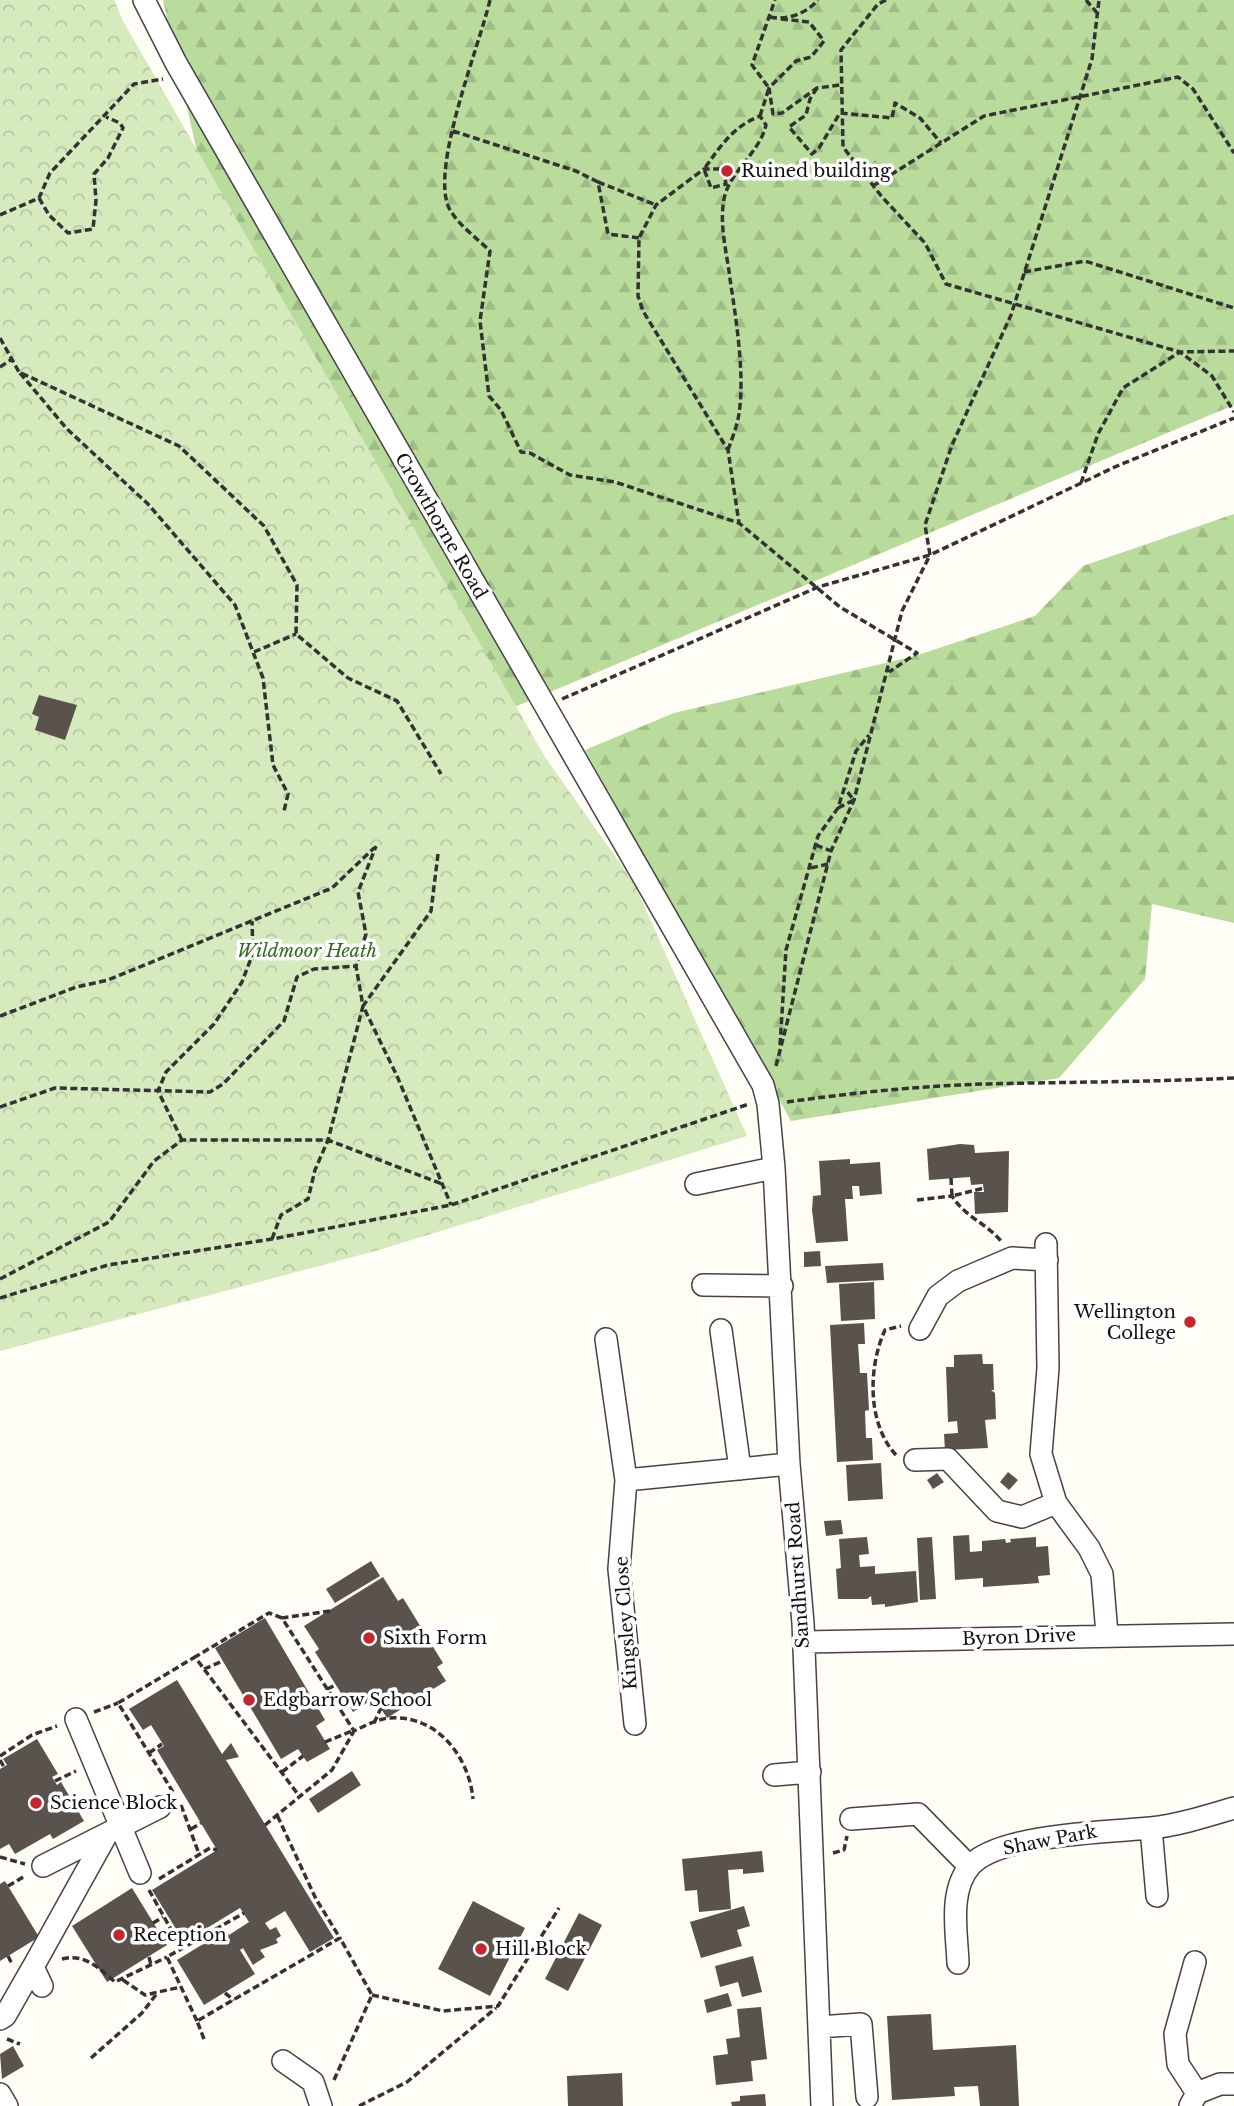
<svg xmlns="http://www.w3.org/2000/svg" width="1234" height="2106" viewBox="0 0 1234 2106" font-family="'Libre Baskerville',serif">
  <defs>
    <pattern id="forest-firs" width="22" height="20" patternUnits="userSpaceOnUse" patternTransform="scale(1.75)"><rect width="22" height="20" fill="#b9dc9c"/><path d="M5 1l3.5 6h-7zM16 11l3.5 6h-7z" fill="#9ebc85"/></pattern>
    <pattern id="park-crowns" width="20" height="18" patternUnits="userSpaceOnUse" patternTransform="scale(1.75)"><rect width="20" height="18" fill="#d5ebbd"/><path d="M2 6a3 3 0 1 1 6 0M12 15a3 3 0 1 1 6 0" fill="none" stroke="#b6c8a1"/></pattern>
  </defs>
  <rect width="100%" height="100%" fill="#fffdf5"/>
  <!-- forest -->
  <path fill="url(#forest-firs)" d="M163 0H1234V405L0 923V538L208 201Z
    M1234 514V923L1152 904 1145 979 1059 1078 791 1121 585 750 674 713 915 656 1035 616 1083 566Z"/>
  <!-- park -->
  <path fill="url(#park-crowns)" d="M0 0H114L123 21 545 757 634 883 747 1136 379 1250 0 1351Z"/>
  <!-- building -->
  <path fill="#5a524d" d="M39 695 77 705 65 740 35 730 39 717 32 714Z
    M960 1144 974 1145 975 1153 1009 1151 1008 1212 975 1214 974 1192H984L983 1184 971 1185 970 1177 929 1180 927 1149Z
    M850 1159V1164L880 1162 882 1194 860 1196 859 1186H852L853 1199H845L848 1241 816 1243 812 1210 813 1196 821 1195 819 1161Z
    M820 1251 821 1266 804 1267V1252Z
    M883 1263 884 1280 827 1283 825 1266Z
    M874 1282 875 1319 841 1321 839 1284Z
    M864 1323 865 1344H858L860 1373H867L869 1410 865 1411 866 1438H872L873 1460 837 1462 830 1325Z
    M982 1354 983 1364H993L994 1390H991L995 1393 996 1419 985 1420 988 1448 945 1450 944 1434 958 1433 957 1421 948 1422 946 1367H954V1355Z
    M881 1463 883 1499 848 1501 846 1465Z
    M1008 1472 1018 1480 1009 1490 1000 1482Z
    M937 1473 944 1482 933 1489 927 1480Z
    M841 1520 843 1534 826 1536 824 1521Z
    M969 1535 970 1552 982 1551V1541L1005 1539 1006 1543 1011 1542 1010 1539 1036 1537V1547L1048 1546 1050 1575 1038 1576 1039 1583 983 1587V1578L955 1580 953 1536Z
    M867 1537 869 1554 859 1555 860 1567 875 1566V1574L916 1571 918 1602 885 1607V1604L872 1605 871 1596 867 1599H838L836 1569 841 1568 839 1539Z
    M932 1537 936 1599 920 1600 917 1538Z
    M371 1561 380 1576 335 1603 326 1589Z
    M383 1577 398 1601 403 1598 443 1663 437 1667 446 1681 387 1718 374 1698 353 1712 315 1652 319 1649 304 1626Z
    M265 1618 325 1720 316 1726 330 1749 307 1762 298 1749 281 1759 215 1648Z
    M177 1680 222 1754 231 1743 239 1757 226 1760 334 1938 310 1952 285 1911 265 1923 270 1930 276 1927 281 1936 276 1939 278 1943 260 1950 265 1957 253 1965 243 1948 240 1950 255 1974 204 2005 177 1960 226 1930 229 1935 249 1922 240 1908 184 1942 152 1890 217 1850 157 1750 164 1746 151 1725 143 1730 129 1709Z
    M37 1739 58 1774 52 1777 57 1785 61 1782 84 1821 53 1839 50 1834 15 1854 9 1844 0 1849V1769L7 1765 3 1759Z
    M352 1771 361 1785 318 1813 309 1799Z
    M762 1851 764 1872 743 1874V1869L728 1870 731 1909 699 1912 697 1890 685 1891 682 1859Z
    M5 1881 39 1937 0 1961V1884Z
    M132 1888 167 1945 107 1982 72 1926Z
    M473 1901 525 1928 490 1996 438 1969Z
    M744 1906 750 1926 737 1930 742 1946 701 1958 690 1922Z
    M579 1913 602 1925 568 1991 545 1979Z
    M753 1956 762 1992 742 1997 738 1982 720 1987 715 1966Z
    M728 1993 732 2006 707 2013 704 2000Z
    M761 2007 767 2059 751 2061 753 2081 716 2085 713 2056 728 2054 726 2039 740 2037 737 2009Z
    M931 2014 933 2050 1016 2045 1019 2106H980L978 2086 954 2087 955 2096 892 2100 887 2016Z
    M13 2046 24 2066 2 2079 0 2054Z
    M622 2073 623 2106H568L567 2076Z
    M765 2094 766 2106H732L731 2102 740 2101V2096Z"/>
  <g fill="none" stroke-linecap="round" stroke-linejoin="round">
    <defs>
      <path id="minor" d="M144 0 176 63 763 1085 768 1104 774 1168 789 1464 803 1623 822 2106
        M696 1184 774 1168
        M1046 1244 1048 1368 1041 1454 1056 1503 1089 1548 1102 1574 1107 1634
        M703 1285 782 1286
        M920 1329 938 1296 958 1281 1012 1258 1047 1260
        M721 1330 740 1469
        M606 1339 626 1480 619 1569 635 1724
        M915 1460 948 1459 997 1511 1022 1517 1056 1503
        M626 1480 789 1464
        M804 1642 1234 1634
        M76 1719 140 1873
        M774 1775 810 1772
        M851 1819 918 1814 969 1866
        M1151 1828 1157 1896
        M43 1866 160 1807
        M1195 1962 1175 2034 1178 2064 1197 2093
        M958 1963C957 1933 948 1890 971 1865 1000 1834 1109 1832 1151 1828 1179 1825 1207 1816 1234 1808
        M42 1986 33 1967 107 1834
        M0 2019 5 2016 33 1967
        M819 2027 861 2024 867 2097
        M283 2061 313 2082 321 2106
        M0 2094 7 2106
        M1190 2106 1197 2093 1220 2084H1234"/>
    </defs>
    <!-- minor casing -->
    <use href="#minor" stroke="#444" stroke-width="24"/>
    <!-- path -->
    <path stroke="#333" stroke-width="3.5" stroke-dasharray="7 3.5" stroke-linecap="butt" d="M490 0C479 47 430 168 449 208 457 224 478 239 490 251L480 321 489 396 501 410 521 452 530 453 570 475 615 482 739 523 840 607 917 653 889 672
      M886 0 878 4 841 50 843 147 882 197 925 243 946 284 1180 352 1234 351
      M1086 0 1098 14
      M770 17C787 21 807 13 818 0
      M781 19 809 22 824 41 811 57 796 61 769 88 773 114 782 113 817 88 840 85
      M817 88 810 99 806 115 789 127 812 154 819 148 840 113 892 118 895 103 920 118 941 143
      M760 116 769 88 752 65 775 0
      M453 131 576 171 598 182 608 234 639 238
      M598 182 656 205
      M873 186 984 116 1178 77 1193 89 1234 153
      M39 198 49 215 68 233 93 229 96 200 94 174 108 158 123 128 120 123 106 117
      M0 215 39 198 50 173 134 84 163 79
      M1024 272 1085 261 1234 308
      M0 338 19 372 179 446 264 526 297 585 296 634 348 678 397 701 441 774
      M0 367 12 359
      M20 373 67 429 148 504 235 605 263 678 273 765 288 794 284 811
      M728 450C732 439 737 426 739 414 745 375 736 318 730 279 727 253 719 226 724 199 729 172 759 154 766 125L760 116C732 127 721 146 704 169L711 188 726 184 723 169H704L656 205 639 238 638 296 643 311 728 450 739 523
      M1081 483 1098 434 1123 388 1180 352 1212 376 1234 412
      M254 652 296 634
      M562 699 818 587 930 555 1117 466 1234 418
      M838 808 854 800 845 789
      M816 845 831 851
      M438 854 431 911 363 1006 397 1076 451 1205
      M811 868 828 864
      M0 1016 76 987 108 980 332 888 374 848
      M780 1045 786 950 818 836 838 808 856 751 869 735
      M776 1066 831 851 854 800 902 611 930 555 925 525 952 445 1011 315 1092 59 1099 0
      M787 1102C852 1093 918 1086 984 1084 1067 1082 1150 1082 1234 1078
      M0 1107 55 1088 210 1092 223 1084 284 1021 297 977 314 969 356 966
      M182 1140 158 1091 166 1072 214 1024 242 982 253 953 252 921
      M951 1178 952 1196 984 1188
      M917 1200 952 1196C965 1217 986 1223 1001 1241
      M272 1239 281 1215 308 1199 315 1170 328 1140 363 1006 356 966 366 934 358 892 376 846
      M0 1279 109 1222 154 1161 182 1140H328L442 1184
      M0 1298 108 1265 272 1239 451 1205 749 1104
      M896 1455C867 1424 868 1367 885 1330L901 1326
      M330 1611 282 1618 354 1731C365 1726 377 1719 389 1718 436 1714 469 1756 473 1799
      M282 1618 269 1613 195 1657 300 1797
      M204 1669 223 1661
      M327 1689 336 1685
      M94 1712 118 1703
      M374 1723 381 1708
      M325 1742 352 1731
      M149 1753 162 1744
      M0 1756 32 1735 57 1726
      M0 1760 4 1767
      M282 1772 303 1756
      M55 1781 76 1771
      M173 1792 118 1703 195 1657
      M181 1805 199 1854
      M265 1825 332 1770 354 1731
      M191 1829 201 1823
      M833 1853 844 1850 847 1836
      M0 1857 25 1864
      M159 1879 210 1848 217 1850
      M8 1886 25 1876
      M149 1890 182 1949
      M153 1923 163 1917
      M8 1956 12 1964
      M149 1957 151 1965
      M62 1959C84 1953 99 1968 115 1982L167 1957
      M123 1980 145 1995 181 1987
      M225 1993 234 2000
      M372 1995 443 2011 498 2006 559 1908
      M197 2021 167 1957 244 1913
      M7 2039 20 2044
      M204 2039 197 2021 340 1938 316 1899 277 1815
      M91 2058 142 2013 158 1992
      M334 2080 372 1995 340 1938
      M359 2106 407 2082 496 2008"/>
    <!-- minor -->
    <use href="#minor" stroke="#fff" stroke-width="21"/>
  </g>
  <!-- markers -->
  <g fill="#c4262e" stroke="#fff" stroke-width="2.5">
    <circle cx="727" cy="171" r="7"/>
    <circle cx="1190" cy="1322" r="7"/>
    <circle cx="369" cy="1638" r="7"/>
    <circle cx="249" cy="1700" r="7"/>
    <circle cx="36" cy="1803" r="7"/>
    <circle cx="119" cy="1935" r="7"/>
    <circle cx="481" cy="1949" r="7"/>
  </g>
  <g text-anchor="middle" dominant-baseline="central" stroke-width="7" stroke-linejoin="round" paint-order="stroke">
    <!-- poi labels -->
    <g font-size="18" fill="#111" stroke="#fff" text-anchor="start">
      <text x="741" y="171">Ruined building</text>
      <text x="1176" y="1312" text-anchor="end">Wellington<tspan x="1176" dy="21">College</tspan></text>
      <text x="383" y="1638">Sixth Form</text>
      <text x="263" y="1700">Edgbarrow School</text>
      <text x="50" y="1803">Science Block</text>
      <text x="133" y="1935">Reception</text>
      <text x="495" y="1949">Hill Block</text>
    </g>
    <!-- street labels -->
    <g font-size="18" fill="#111" stroke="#fff">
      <text transform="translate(441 526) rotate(60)">Crowthorne Road</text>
      <text transform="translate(798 1575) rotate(-94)">Sandhurst Road</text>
      <text transform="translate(626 1623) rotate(-94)">Kingsley Close</text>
      <text transform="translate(1019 1637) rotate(-2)">Byron Drive</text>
      <text transform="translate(1050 1840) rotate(-11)">Shaw Park</text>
    </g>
    <!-- park labels -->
    <g font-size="18" font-style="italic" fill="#2f6b1f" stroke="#fff">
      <text x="307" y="951">Wildmoor Heath</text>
    </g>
  </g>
</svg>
